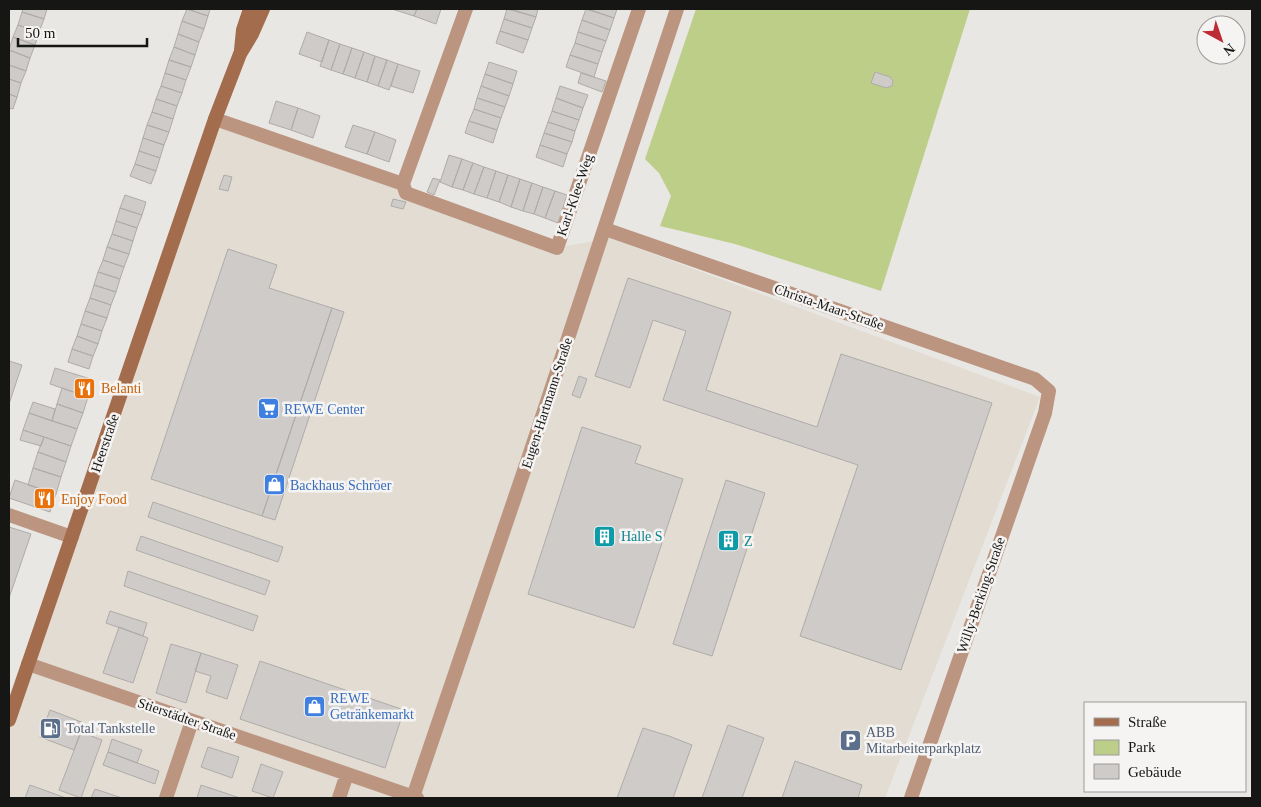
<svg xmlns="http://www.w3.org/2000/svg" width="1261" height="807" viewBox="0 0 1261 807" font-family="Georgia,serif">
  <rect width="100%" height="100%" fill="#e9e7e4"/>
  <!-- built -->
  <path fill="#e2dcd2" d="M212 118 567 246 610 238 1040 397 885 798H9V713Z"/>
  <!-- green -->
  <path fill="#bdce89" d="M696 9H970L881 291 735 244 660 226 671 196 659 173 645 159Z"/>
  <!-- building -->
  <path fill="#cecbc9" stroke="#aeaba9" d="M23 9H47L44 19 22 12Z
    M187 9 208 16 204 29 182 21Z
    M187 9H210L208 16Z
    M392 9H417L414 16Z
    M417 9H441L436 24 414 16Z
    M507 9 536 17 532 28 504 19Z
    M511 9H538L536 17Z
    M586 9 614 18 610 30 582 20Z
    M588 9H617L614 18Z
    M22 12 44 19 39 32 18 25Z
    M504 19 532 28 528 40 500 31Z
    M582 20 610 30 606 41 578 32Z
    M182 21 204 29 199 42 178 34Z
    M18 25 39 32 35 45 13 37Z
    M500 31 528 40 523 53 496 43Z
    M307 32 329 40 322 62 299 54Z
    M578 32 606 41 602 52 575 43Z
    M178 34 199 42 195 55 174 47Z
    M13 37 35 45 30 58 9 50Z
    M329 40 340 44 331 70 320 66Z
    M575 43 602 52 598 64 570 55Z
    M340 44 352 48 343 74 331 70Z
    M174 47 195 55 191 67 169 60Z
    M352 48 364 52 355 78 343 74Z
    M9 50 30 58 26 71 9 65Z
    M364 52 375 56 367 82 355 78Z
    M570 55 598 64 594 77 566 67Z
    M375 56 387 60 378 86 367 82Z
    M169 60 191 67 186 80 165 73Z
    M387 60 398 64 389 90 378 86Z
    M489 62 517 71 513 84 485 74Z
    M398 64 420 71 413 93 391 86Z
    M9 65 26 71 21 83 9 79Z
    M875 72 890 77 893 81 892 86 886 88 871 83Z
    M165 73 186 80 182 93 161 86Z
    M581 73 606 81 602 92 578 83Z
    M485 74 513 84 509 96 481 86Z
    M9 79 21 83 17 97 9 94Z
    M161 86 182 93 177 106 156 99Z
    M481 86 509 96 505 107 477 98Z
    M560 86 588 95 583 108 556 98Z
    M9 94 17 97 13 109 9 108Z
    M477 98 505 107 501 118 474 109Z
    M556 98 583 108 579 120 552 111Z
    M156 99 177 106 173 119 152 112Z
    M276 101 298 108 291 130 269 123Z
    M298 108 320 116 313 138 291 130Z
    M474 109 501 118 497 130 469 121Z
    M552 111 579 120 575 131 548 122Z
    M152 112 173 119 169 132 147 125Z
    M469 121 497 130 493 143 465 133Z
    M548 122 575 131 572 142 544 133Z
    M147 125 169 132 164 145 143 138Z
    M353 125 375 132 367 154 345 147Z
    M375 132 396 140 389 162 367 154Z
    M544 133 572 142 567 154 540 145Z
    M143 138 164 145 160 158 139 151Z
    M540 145 567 154 563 167 536 157Z
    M139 151 160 158 156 171 135 164Z
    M449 155 462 159 452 187 440 182Z
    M462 159 473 163 463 190 452 187Z
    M473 163 484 167 474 194 463 190Z
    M135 164 156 171 151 184 130 176Z
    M484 167 496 171 487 198 474 194Z
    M496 171 508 175 499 202 487 198Z
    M224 175 232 177 228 191 219 189Z
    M508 175 520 179 511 207 499 202Z
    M433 178 440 180 434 195 427 192Z
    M520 179 532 183 523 211 511 207Z
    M532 183 543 187 534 214 523 211Z
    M543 187 555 191 545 218 534 214Z
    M555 191 567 195 558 223 545 218Z
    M125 195 146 202 142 215 120 208Z
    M393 199 406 202 403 209 391 206Z
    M120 208 142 215 137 228 116 221Z
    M116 221 137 228 133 241 112 234Z
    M112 234 133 241 129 254 107 247Z
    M107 247 129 254 124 267 103 260Z
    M228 249 277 265 269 288 332 308 262 516 151 479Z
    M103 260 124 267 120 279 98 272Z
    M98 272 120 279 116 292 94 285Z
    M628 278 731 312 706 390 817 427 841 354 992 403 901 670 800 636 858 465 663 400 686 331 653 320 630 388 595 376Z
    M94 285 116 292 111 305 90 298Z
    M90 298 111 305 107 318 85 311Z
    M332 308 344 312 275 520 262 516Z
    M85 311 107 318 102 331 81 324Z
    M81 324 102 331 98 344 77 336Z
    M77 336 98 344 93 356 72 349Z
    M72 349 93 356 89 369 68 362Z
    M9 361 22 365 9 404Z
    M55 368 94 380 88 397 50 384Z
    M579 376 587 379 580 398 572 395Z
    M62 388 88 397 83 413 57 404Z
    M33 402 55 409 52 421 29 413Z
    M57 404 83 413 77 429 52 421Z
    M29 413 77 429 71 446 23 430Z
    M582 427 641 446 635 463 683 479 634 628 528 594Z
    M23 430 44 437 41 446 20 440Z
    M44 437 71 446 66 462 38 452Z
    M38 452 66 462 61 477 33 468Z
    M33 468 61 477 56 494 28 485Z
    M15 480 56 494 50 512 9 498Z
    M726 480 765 493 712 656 673 644Z
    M153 502 283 547 278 562 148 517Z
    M9 527 31 534 9 598Z
    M141 536 270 581 265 595 136 550Z
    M128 571 258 616 253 631 124 586Z
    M110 611 147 623 143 636 106 623Z
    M119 627 148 638 133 683 103 673Z
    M171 644 201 653 186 703 156 693Z
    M201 653 238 665 227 699 206 692 211 676 195 671Z
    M260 661 404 710 385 768 240 719Z
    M50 710 84 723 74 750 40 737Z
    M728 725 764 738 742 798H702Z
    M643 728 669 736 692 745 673 798H617Z
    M81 732 102 740 81 798 59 790Z
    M112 739 142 750 137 763 108 752Z
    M208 747 239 757 232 778 201 767Z
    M108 752 159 771 155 784 103 765Z
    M795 761 862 785 858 798H782Z
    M261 764 283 772 273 798 252 791Z
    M30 785 66 798H25Z
    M201 785 240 798H197Z
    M95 789 122 798H91Z"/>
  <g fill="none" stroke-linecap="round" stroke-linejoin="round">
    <!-- minor -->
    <path stroke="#bb9580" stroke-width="14" d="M215 119 403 184 466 9
      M403 184 406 193 557 248 639 9
      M605 229 1035 379 1049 391 1045 413 911 798
      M9 515 72 537
      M28 664 417 798
      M413 797 529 456 677 9
      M166 798 192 721
      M339 798 347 774"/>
    <!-- secondary -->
    <path stroke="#a36c4d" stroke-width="14" d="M241 50 243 30 250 9
      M9 720 215 119 240 54 252 34 263 9"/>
  </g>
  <!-- icons -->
  <defs>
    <symbol id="restaurant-square" viewBox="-11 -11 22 22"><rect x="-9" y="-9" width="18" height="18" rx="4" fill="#e8710a" stroke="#f6f4f2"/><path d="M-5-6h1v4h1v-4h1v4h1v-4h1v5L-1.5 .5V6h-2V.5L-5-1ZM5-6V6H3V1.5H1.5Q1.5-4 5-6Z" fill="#fff"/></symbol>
    <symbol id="supermarket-square" viewBox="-11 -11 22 22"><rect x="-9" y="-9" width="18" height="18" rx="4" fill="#3f7fe0" stroke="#f6f4f2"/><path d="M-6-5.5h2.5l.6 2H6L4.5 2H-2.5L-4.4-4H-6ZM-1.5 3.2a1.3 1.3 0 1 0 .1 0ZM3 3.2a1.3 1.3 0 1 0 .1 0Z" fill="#fff"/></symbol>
    <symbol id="shop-square" viewBox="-11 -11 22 22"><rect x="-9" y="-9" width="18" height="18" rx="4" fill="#3f7fe0" stroke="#f6f4f2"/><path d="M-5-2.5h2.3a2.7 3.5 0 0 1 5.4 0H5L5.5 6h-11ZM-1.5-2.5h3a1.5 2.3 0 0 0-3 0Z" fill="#fff"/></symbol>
    <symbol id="building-square" viewBox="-11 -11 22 22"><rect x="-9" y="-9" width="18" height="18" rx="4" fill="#0f9aa8" stroke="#f6f4f2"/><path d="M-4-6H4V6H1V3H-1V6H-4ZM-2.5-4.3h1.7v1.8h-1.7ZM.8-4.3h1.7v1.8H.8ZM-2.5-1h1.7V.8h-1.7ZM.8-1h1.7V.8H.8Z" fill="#fff"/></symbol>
    <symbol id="fuel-square" viewBox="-11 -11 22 22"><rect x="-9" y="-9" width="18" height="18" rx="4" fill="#5c6f8a" stroke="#f6f4f2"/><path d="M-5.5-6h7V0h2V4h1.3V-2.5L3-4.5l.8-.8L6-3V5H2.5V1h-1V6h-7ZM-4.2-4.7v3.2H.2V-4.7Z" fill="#fff"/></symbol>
    <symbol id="parking-square" viewBox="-11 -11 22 22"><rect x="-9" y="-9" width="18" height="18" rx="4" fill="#5c6f8a" stroke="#f6f4f2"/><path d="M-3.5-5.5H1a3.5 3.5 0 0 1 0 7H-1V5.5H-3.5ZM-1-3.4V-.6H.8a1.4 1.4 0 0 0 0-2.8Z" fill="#fff"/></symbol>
  </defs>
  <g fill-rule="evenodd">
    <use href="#restaurant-square" x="72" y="376" width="25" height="25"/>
    <use href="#supermarket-square" x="256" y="396" width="25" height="25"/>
    <use href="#shop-square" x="262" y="472" width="25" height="25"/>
    <use href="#restaurant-square" x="32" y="486" width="25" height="25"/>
    <use href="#building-square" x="592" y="524" width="25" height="25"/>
    <use href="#building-square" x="716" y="528" width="25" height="25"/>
    <use href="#shop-square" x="302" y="694" width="25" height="25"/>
    <use href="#fuel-square" x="38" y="716" width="25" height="25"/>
    <use href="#parking-square" x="838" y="728" width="25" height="25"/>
  </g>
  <g text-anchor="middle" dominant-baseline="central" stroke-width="5" stroke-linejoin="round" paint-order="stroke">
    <!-- street labels -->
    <g font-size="14" fill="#161615" stroke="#f6f4f2">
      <text transform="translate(575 195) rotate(-71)">Karl-Klee-Weg</text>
      <text transform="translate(829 307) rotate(19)">Christa-Maar-Straße</text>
      <text transform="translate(547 403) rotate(-72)">Eugen-Hartmann-Straße</text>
      <text transform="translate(105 443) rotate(-71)">Heerstraße</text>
      <text transform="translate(981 595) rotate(-71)">Willy-Berking-Straße</text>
      <text transform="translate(187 719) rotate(19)">Stierstädter Straße</text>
    </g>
    <!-- food labels -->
    <g font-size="14" fill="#c56008" stroke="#f6f4f2" text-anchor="start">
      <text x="101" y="388">Belanti</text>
      <text x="61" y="499">Enjoy Food</text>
    </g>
    <!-- shop labels -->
    <g font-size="14" fill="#366cbe" stroke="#f6f4f2" text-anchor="start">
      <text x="284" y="409">REWE Center</text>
      <text x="290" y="485">Backhaus Schröer</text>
      <text x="330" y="698">REWE<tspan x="330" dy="16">Getränkemarkt</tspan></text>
    </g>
    <!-- culture labels -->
    <g font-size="14" fill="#0d838f" stroke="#f6f4f2" text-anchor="start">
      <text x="621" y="536">Halle S</text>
      <text x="744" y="541">Z</text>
    </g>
    <!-- service labels -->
    <g font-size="14" fill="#4e5e75" stroke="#f6f4f2" text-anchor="start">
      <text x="66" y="728">Total Tankstelle</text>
      <text x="866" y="732">ABB<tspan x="866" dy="16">Mitarbeiterparkplatz</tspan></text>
    </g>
  </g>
  <!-- border -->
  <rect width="1261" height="807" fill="none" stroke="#161615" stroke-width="20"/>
  <!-- legend -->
  <rect x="1084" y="702" width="162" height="90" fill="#f6f4f2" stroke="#9c9b9a"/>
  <rect x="1094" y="718" width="25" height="8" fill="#a36c4d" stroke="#9c9b9a"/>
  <text x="1128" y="727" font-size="15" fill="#161615">Straße</text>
  <rect x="1094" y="740" width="25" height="15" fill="#bdce89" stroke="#9c9b9a"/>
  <text x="1128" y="752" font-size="15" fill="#161615">Park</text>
  <rect x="1094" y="764" width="25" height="15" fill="#cecbc9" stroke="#9c9b9a"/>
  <text x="1128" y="777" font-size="15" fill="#161615">Gebäude</text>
  <!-- north arrow -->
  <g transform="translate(1221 40) rotate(140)"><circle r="24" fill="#f6f4f2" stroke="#9c9b9a"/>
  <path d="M0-4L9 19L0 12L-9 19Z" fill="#bc2c37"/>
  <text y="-8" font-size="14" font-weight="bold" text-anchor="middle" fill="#161615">N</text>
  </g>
  <!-- scale -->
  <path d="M18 38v8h129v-8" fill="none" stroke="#161615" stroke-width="2.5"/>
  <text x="25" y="38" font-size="15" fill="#161615" stroke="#f6f4f2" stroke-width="4" paint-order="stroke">50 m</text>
</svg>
